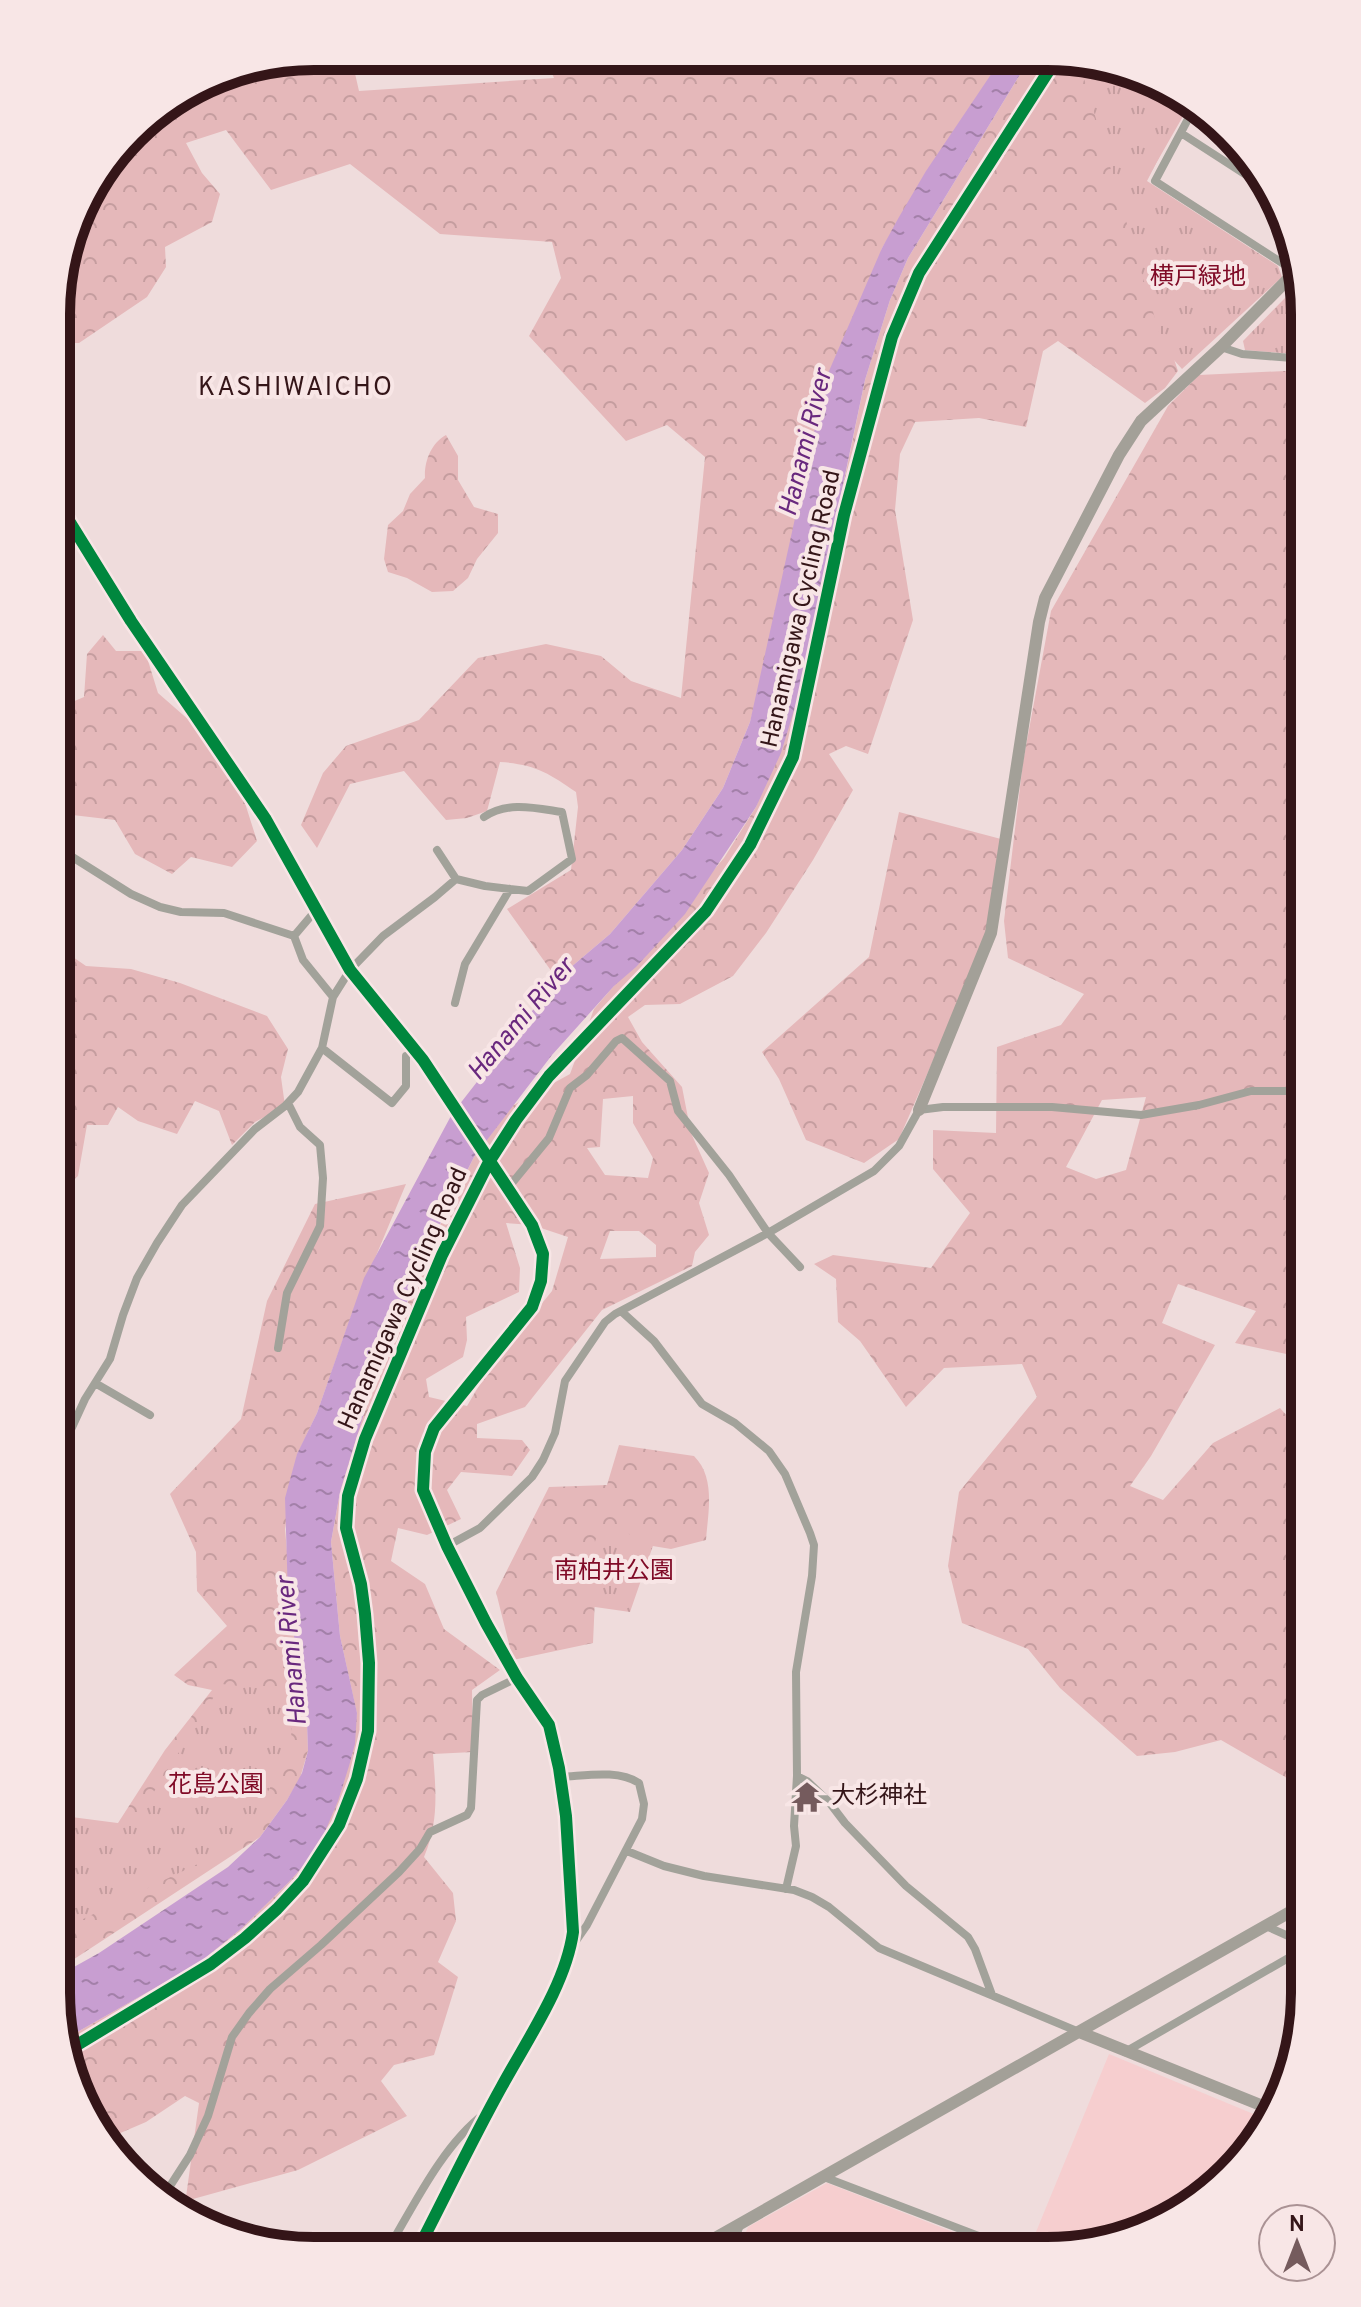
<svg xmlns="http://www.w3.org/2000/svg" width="1361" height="2307" viewBox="0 0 1361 2307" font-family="Overpass,'Noto Sans JP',sans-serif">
  <defs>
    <pattern id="forest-crowns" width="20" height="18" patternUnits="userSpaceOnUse" patternTransform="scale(2)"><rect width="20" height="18" fill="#e5b8ba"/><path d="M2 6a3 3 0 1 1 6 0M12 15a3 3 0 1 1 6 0" fill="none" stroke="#c59d9f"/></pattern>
    <pattern id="park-tufts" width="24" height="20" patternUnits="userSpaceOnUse" patternTransform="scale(2)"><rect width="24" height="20" fill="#e5b8ba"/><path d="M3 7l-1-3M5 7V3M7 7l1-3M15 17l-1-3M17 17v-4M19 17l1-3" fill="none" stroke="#c59d9f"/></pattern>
    <pattern id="water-ripples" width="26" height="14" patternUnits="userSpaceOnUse" patternTransform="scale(2)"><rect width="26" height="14" fill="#c89ed1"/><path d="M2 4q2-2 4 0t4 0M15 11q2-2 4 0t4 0" fill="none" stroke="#a380a9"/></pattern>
  </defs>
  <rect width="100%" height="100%" fill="#efdcdc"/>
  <!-- built -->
  <path fill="#f6cecf" d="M1109 2054 1268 2120 1252 2150 1145 2232 1047 2251H1034L1029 2249Z
    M827 2183 1002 2251 739 2250 748 2227Z"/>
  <!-- forest -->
  <path fill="url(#forest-crowns)" fill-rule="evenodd" d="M314 56H351L359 91 554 78 545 57 1002 58 882 248 750 722 723 788 682 850 610 934 557 979 507 909 571 870 578 807 576 792C549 773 534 764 500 762L487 811 467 818 446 820 404 771 350 784 317 848 301 825 323 773 346 746 419 720 478 658 546 644 601 656 631 681 681 698 705 457 667 425 626 441 529 336 561 278 552 242 440 234 350 164 271 190 226 130 186 143 202 173 220 194 212 222 165 247 166 267 147 297 79 343H58V282L67 277 63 266 83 200 144 120 216 75Z
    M1030 58H1081L1190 104 1146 181 1155 302 1178 371 1165 388 1145 403 1058 341 1043 351 1026 427 979 418 915 422 900 454 895 510 913 620 868 754 846 746 829 754 853 790 813 860 766 933 733 976 680 1004 645 1005 628 1017 642 1042 682 1087 691 1133 709 1173 699 1203 709 1235 695 1252 692 1266 602 1310 525 1407 477 1424V1438L522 1440 530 1450 512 1476 461 1472 447 1490 461 1519 427 1535 398 1528 391 1561 425 1584 444 1629 500 1670 472 1690 473 1752 433 1754C436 1792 439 1821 424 1857L453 1893 456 1921 438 1962 458 1977 434 2055 394 2065 381 2081 407 2116 298 2170 193 2199 186 2197 199 2103 185 2096 146 2122 111 2137 75 2091 65 2039 199 1963 242 1928 288 1883 307 1862 357 1714 340 1636 331 1542 340 1492 359 1426 432 1241 474 1157 512 1106 570 1074 594 1009 724 858 756 807 808 655 865 380 890 300 908 258ZM633 1096V1123L653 1158 648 1178 605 1175 587 1148 600 1147 603 1099ZM506 1223 532 1225 568 1237 552 1291 490 1367 467 1406 429 1397 426 1379 463 1357 467 1340 466 1317 519 1292 520 1268ZM610 1231H639L656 1245V1257L600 1259Z
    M1305 370V969L1301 972 1297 989 1305 998V1358L1235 1343 1256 1311 1178 1284 1162 1323 1215 1345 1151 1456 1130 1486 1163 1500 1213 1443 1280 1408 1305 1436 1304 1786 1299 1785 1221 1740 1175 1752 1137 1756 1060 1688 1028 1649 962 1623 948 1566 959 1492 1037 1397 1022 1364 944 1368 906 1407 860 1341 838 1322 836 1279 814 1264 833 1255 931 1268 970 1213 933 1169V1130L996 1133 997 1047 1061 1025 1084 994 1008 958 1004 921 1023 762 1051 611 1168 406 1199 375ZM1146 1097 1126 1170 1096 1179 1066 1167 1102 1100Z
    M446 435 458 456V480L474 507 498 514V533L477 559 468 578 453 591 432 592 407 578 388 572 384 559 388 525 403 511 410 494 425 478C424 462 431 443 446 435Z
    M103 635 116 651H145L158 693 230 756 257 841 232 867 191 857 172 874 135 854 115 820 64 814 58 786V708L84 697 87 654Z
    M899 812 1001 839 984 943 899 1139 864 1163 806 1140 779 1079 762 1052 869 957Z
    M57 946 86 966 131 969 180 983 267 1016 288 1049 281 1077 285 1106 255 1122 232 1145 219 1111 195 1101 177 1134 138 1121 118 1107 108 1125H87L78 1176 57 1195Z
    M406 1184 353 1311 317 1413 297 1455 285 1529 298 1675 307 1723 308 1751 300 1778 287 1800 260 1837 56 1971V1817L109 1837 165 1750 212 1690 188 1685 174 1675 227 1626 197 1591 196 1552 170 1494 241 1419 267 1301 315 1204Z
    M619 1445 694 1456C716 1478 708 1512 706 1540L671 1549 622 1541 597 1553 593 1643 513 1660 496 1592 549 1487 607 1485Z"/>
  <!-- park -->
  <path fill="url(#park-tufts)" d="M1078 58 1187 103 1147 181 1278 266 1282 277 1182 369 1164 349Z
    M1299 282 1305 314V355L1245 350 1243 341 1286 297Z
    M600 1527 655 1540 630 1612 574 1604Z
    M222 1684 292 1692 291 1749 251 1823 206 1860 56 1932V1815L133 1825Z"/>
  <!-- water -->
  <path fill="url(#water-ripples)" d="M1002 58H1030L908 258 890 300 865 380 799 694 781 753 756 807 685 914 636 967 614 986 552 1055 474 1157 432 1240 369 1397 340 1492 331 1542 340 1636 357 1713 355 1744 349 1766 338 1801 324 1834 307 1862 288 1883 242 1928 199 1963 65 2039 56 1993V1977L99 1953 228 1867 260 1837 287 1800 302 1773 308 1751 307 1723 288 1597 285 1498 297 1454 317 1413 364 1278 452 1114 557 979 610 934 682 850 723 788 750 722 826 378 882 248 899 217 926 171Z"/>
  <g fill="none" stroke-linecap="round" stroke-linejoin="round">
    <!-- street -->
    <path stroke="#a2a29a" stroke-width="8" d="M1195 106 1155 181 1296 272
      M1181 133 1263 186
      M1221 347 1242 354 1305 359
      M57 836 66 853 131 894 160 907 181 912 224 913 294 936
      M437 850 456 879
      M316 910 294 936 303 960 333 997
      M455 1003 465 964 510 889
      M322 1048 392 1103 406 1086V1056
      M508 1188 549 1138 570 1088 587 1075 616 1041 622 1038 670 1081 678 1111 729 1175 768 1233 800 1267
      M621 1311 654 1341 702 1404 735 1423 769 1451 785 1474 810 1533 814 1545 812 1576 796 1672 797 1776 807 1781 829 1802 845 1823 906 1886 968 1937 975 1949 992 1995
      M278 1348 287 1293 320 1226 323 1178 320 1145 300 1127 288 1103
      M95 1383 150 1415
      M57 1433 68 1437
      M57 1460 85 1399 110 1359 123 1315 137 1278 157 1243 182 1205 255 1129 285 1106 298 1092 322 1048 333 997 350 970 383 936 435 897 456 879 485 886 528 891 572 859 562 812C535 808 508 801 484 817
      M447 1546 480 1528 532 1477 543 1460 555 1433 565 1381 605 1322 615 1314 768 1233 874 1171 899 1146 919 1110 943 1107H1052L1141 1115 1199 1105 1251 1091H1305
      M560 1777C585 1776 617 1769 639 1783L644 1804 642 1819 587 1925 571 1948
      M627 1851 664 1866 704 1876 794 1890 812 1897 829 1907 879 1948 1079 2032
      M786 1889 796 1846 794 1826 797 1776
      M1266 1926 1304 1943
      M1125 2052 1304 1949
      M824 2177 1018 2251
      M161 2200 190 2155 208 2116 232 2037 249 2013 270 1989 321 1945 399 1872 420 1849 430 1832 467 1815 471 1808 477 1700 482 1695 517 1678
      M388 2249C414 2205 443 2145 484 2114
      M731 2250 740 2225"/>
    <!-- secondary -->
    <path stroke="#a3a098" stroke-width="12" d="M58 503 131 621 265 818 350 970 423 1060 532 1225 543 1254 541 1281 532 1307 434 1428 425 1452 423 1490 447 1546 486 1623 517 1678 549 1725 559 1768 566 1816 573 1932C566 1984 527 2040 502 2086 472 2140 446 2195 418 2249
      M1305 980V979
      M919 1110 991 933 1039 622 1045 598 1119 455 1141 421 1221 347 1296 271
      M1079 2032 1273 2110
      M694 2250 1304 1904"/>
    <defs>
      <path id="cycleway" d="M58 503 131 621 265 818 350 970 423 1060 532 1225 543 1254 541 1281 532 1307 434 1428 425 1452 423 1490 447 1546 486 1623 517 1678 549 1725 559 1768 566 1816 573 1932C566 1984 527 2040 502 2086 472 2140 446 2195 418 2249
        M67 2051 211 1964 245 1938 277 1909 303 1881 339 1825 357 1779 368 1731 369 1663 365 1614 361 1584 346 1528 348 1496 365 1439 442 1255 489 1162 516 1120 549 1076 706 911 750 845 793 757 844 515 892 337 919 273 1057 58"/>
    </defs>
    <!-- cycleway casing -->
    <use href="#cycleway" stroke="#f8e6e6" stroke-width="17"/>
    <!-- cycleway -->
    <use href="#cycleway" stroke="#00873e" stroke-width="12"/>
  </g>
  <!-- icons -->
  <defs>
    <symbol id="temple-bare" viewBox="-9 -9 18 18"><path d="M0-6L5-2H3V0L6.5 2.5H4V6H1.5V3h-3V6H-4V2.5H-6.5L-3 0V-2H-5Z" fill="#755b5d" stroke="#f8e6e6" stroke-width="2.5" paint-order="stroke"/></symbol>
  </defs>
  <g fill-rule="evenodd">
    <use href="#temple-bare" x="785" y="1775" width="44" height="44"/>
  </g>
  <g text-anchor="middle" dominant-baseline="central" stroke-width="8" stroke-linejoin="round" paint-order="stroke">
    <!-- park labels -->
    <g font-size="24" fill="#800b27" stroke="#f8e6e6">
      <text x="1198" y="278">横戸緑地</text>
      <text x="614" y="1572">南柏井公園</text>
      <text x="216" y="1786">花島公園</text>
    </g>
    <!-- street labels -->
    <g font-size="24" fill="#341518" stroke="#f8e6e6">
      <text transform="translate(802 609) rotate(-77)">Hanamigawa Cycling Road</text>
      <text transform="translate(404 1299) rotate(-66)">Hanamigawa Cycling Road</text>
    </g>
    <!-- poi labels -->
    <g font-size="24" fill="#341518" stroke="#f8e6e6" text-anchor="start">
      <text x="831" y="1797">大杉神社</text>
    </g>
    <!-- neighbourhood labels -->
    <g font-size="26" letter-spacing="2" fill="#341518" stroke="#f8e6e6">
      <text x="296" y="388">KASHIWAICHO</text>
    </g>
    <!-- water labels -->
    <g font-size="26" font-style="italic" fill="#69287e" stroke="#f8e6e6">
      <text transform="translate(807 443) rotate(-76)">Hanami River</text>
      <text transform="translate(522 1020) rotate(-50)">Hanami River</text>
      <text transform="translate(293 1651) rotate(-95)">Hanami River</text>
    </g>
  </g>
  <!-- crop -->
  <path d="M0 0H1361V2307H0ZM314 70H1047A244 244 0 0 1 1291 314V1993A244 244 0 0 1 1047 2237H314A244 244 0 0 1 70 1993V314A244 244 0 0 1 314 70Z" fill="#f8e6e6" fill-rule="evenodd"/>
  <path fill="none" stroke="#341518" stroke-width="10" d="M314 70H1047A244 244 0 0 1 1291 314V1993A244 244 0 0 1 1047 2237H314A244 244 0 0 1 70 1993V314A244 244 0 0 1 314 70Z"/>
  <!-- north arrow -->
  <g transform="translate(1297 2243)"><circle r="38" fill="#f8e6e6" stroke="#aa9294" stroke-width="2"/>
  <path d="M0-6L14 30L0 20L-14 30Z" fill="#755b5d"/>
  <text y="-12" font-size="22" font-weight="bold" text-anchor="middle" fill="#341518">N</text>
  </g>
</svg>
